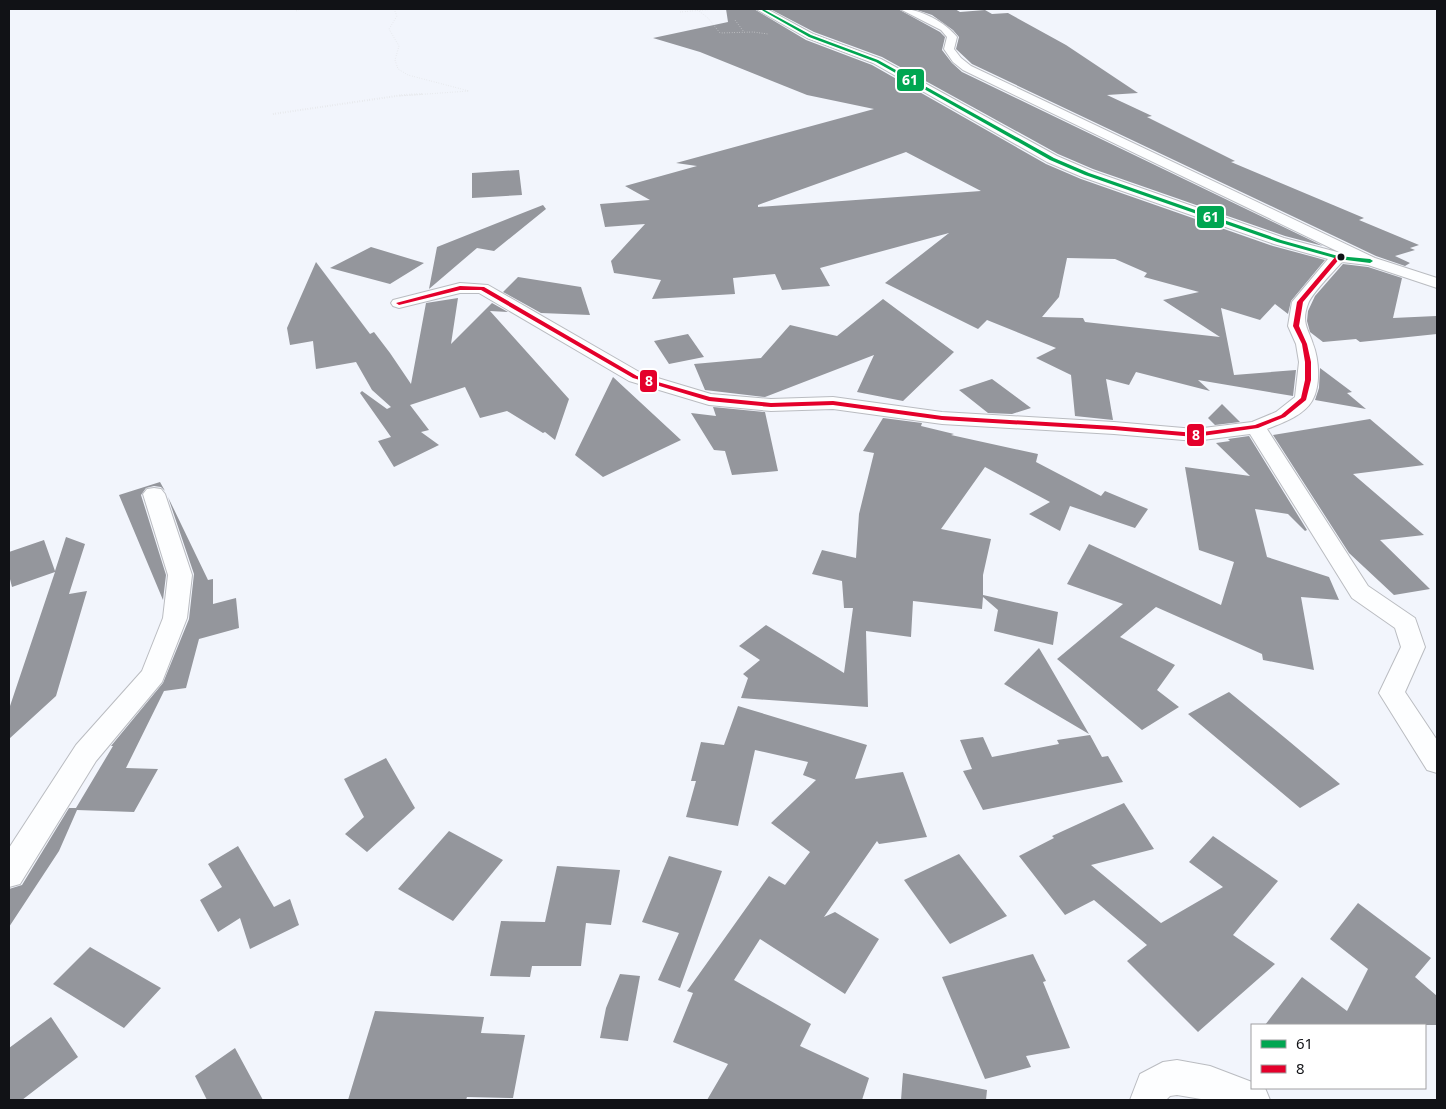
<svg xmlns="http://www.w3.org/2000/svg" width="1446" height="1109" viewBox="0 0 1446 1109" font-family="'Noto Sans',sans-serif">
  <rect width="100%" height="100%" fill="#f2f5fc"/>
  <!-- building -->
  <path fill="#94969c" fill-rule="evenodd" d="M726 9H754L806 40 872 65 1046 164 1081 179 1273 246 1325 260 1291 301 1288 314 1275 304 1260 320 1221 308 1234 375 1296 370 1293 396 1198 380 1210 391 1136 372 1129 385 1106 379 1113 420 1075 416 1071 375 1036 358 1056 348 987 320 978 329 885 283 949 233 820 268 830 286 782 290 775 274 733 278 735 294 652 299 661 280 614 273 611 261 645 224 605 227 600 204 650 200 625 186 697 166 676 163 874 109 807 95 700 52 653 38 728 22ZM906 152 981 191 758 207V205ZM1067 258 1115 259 1147 273 1144 277 1199 292 1163 300 1220 337 1085 322 1083 318 1042 317 1059 297Z
    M770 9H898L940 32 945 37 942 50 952 63 962 72 1323 246 1285 236 1093 169 1058 154 882 57 814 32Z
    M914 9H955L960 12 985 10 992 14 1008 13 1066 45 1138 93 1107 95 1152 116 1147 117 1235 161 1231 162 1364 218 1359 220 1419 245 1410 248 1415 250 1395 256 1410 263 1405 266 1376 256 972 64 956 49 959 37 953 30 932 15Z
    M519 170 522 195 472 198V173Z
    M543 205 546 209 494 251 477 248 429 289 437 247Z
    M371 247 424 263 390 284 330 268Z
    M316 262 370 334 374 332 390 353 411 384 426 303 458 298 451 344 492 303 508 312 490 311 569 399 555 440 545 432 543 433 507 411 480 418 465 387 410 405 429 430 421 432 439 445 394 467 378 441 391 437 360 393 362 391 387 409 391 407 372 390 356 362 316 369 313 341 290 345 287 328Z
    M1343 264 1368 267 1402 278 1393 318 1436 316 1437 334 1360 342 1356 339 1323 342 1310 332 1307 321 1308 311 1315 296Z
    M518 277 581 287 590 315 541 313 503 292Z
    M883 299 954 352 903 401 857 392 874 355 765 397 705 390 694 364 761 358 790 325 837 336Z
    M688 334 704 357 669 364 654 341Z
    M1320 368 1352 392 1347 393 1366 409 1315 400 1319 388Z
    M613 377 681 440 603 477 575 455Z
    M992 379 1031 408 1012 414 988 413 959 390Z
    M1222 404 1240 422 1215 425 1208 418Z
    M713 407 765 412 778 471 732 475 725 451 714 450 691 413 716 416Z
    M883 418 922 423 921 426 954 434 951 435 1038 454 1036 462 1101 496 1105 491 1148 509 1135 528 1070 506 1060 531 1029 514 1050 502 985 467 941 529 991 539 983 575V595L1058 612 1053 645 994 631 998 610 983 597 982 609 913 601 911 637 866 631 868 707 741 698 748 678 743 674 760 660 739 646 766 625 844 673 853 608H844L842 581 812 574 822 550 856 558 859 514 874 453 863 451Z
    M1370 419 1424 465 1353 474 1424 535 1380 540 1430 589 1394 595 1349 553 1273 435Z
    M1249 436 1307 530 1305 531 1288 514 1255 509 1267 557 1329 577 1339 600 1301 597 1314 670 1263 660 1262 654 1156 607 1120 637 1175 665 1157 690 1179 707 1142 730 1057 659 1123 604 1067 584 1089 544 1221 605 1234 562 1199 550 1185 467 1250 476 1216 443 1230 441 1228 439Z
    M160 482 165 491 161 487 154 486 146 488 141 495 166 575 163 600 119 495Z
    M168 497 208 580 213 579V604L236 598 239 628 199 639 186 688 164 691 126 768 158 769 134 812 77 810 59 851 9 927V889L22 885 69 808H76L113 746H111L163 683 189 619 194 574Z
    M66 537 85 544 69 594 87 591 56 696 9 739V709L55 572 12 587 9 575V552L44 540 55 571Z
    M1039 648 1049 665 1089 734 1004 684Z
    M1229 692 1290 742 1340 784 1300 808 1188 714Z
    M738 706 867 745 855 779 903 772 927 837 879 844 877 841 824 917 835 912 879 939 845 994 760 939 734 980 811 1024 800 1046 869 1078 862 1100H707L728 1064 673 1042 693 993 687 991 769 876 785 885 810 852 771 823 816 780 803 775 808 762 755 750 738 826 686 817 696 781H691L701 742 724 745Z
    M1090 735 1102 757 1108 756 1123 782 983 810 963 771 972 769 960 740 983 737 992 757 1059 744 1057 740Z
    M386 758 415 808 367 852 345 834 364 817 344 779Z
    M1124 803 1154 849 1091 865 1161 923 1223 887 1189 862 1213 836 1278 881 1233 935 1275 964 1198 1032 1127 961 1147 945 1094 900 1065 915 1019 856 1054 838 1052 836Z
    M449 831 503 860 453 921 398 889Z
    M238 846 274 907 290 899 299 925 250 949 240 918 218 932 200 900 222 887 208 864Z
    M959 854 1007 916 950 944 904 880Z
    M669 856 722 871 680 988 658 980 679 933 642 922Z
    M557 866 620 870 611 925 586 923 581 966H532L530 977 490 976 501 921 545 922Z
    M1358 903 1431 958 1415 977 1437 996V1025H1265L1302 977 1347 1011 1368 969 1330 939Z
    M90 947 161 988 124 1028 53 984Z
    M1033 954 1046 981 1043 982 1070 1048 1026 1056 1031 1067 985 1079 942 977Z
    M620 974 640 976 628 1041 600 1038 606 1008Z
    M375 1011 484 1017 481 1033 525 1035 513 1098 467 1097 466 1100H348Z
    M51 1017 78 1057 22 1100H9V1048Z
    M235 1048 263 1100H207L195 1076Z
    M903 1073 987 1090 986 1100H901Z"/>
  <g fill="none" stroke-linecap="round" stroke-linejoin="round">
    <defs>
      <path id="minor" d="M756 9H767L813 34 881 59 1057 156 1092 171 1284 238 1341 253 963 70 953 62 944 49 947 37 941 30 900 9C919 8 945 22 957 37L954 49 961 58 971 66 1375 258 1437 278V288L1368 265 1342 262C1334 271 1311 294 1308 304 1301 323 1308 328 1313 344 1319 359 1321 386 1312 401 1303 416 1282 423 1267 429L1368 586 1415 618 1425 647 1405 692 1437 740V773L1427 770 1379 693 1401 647 1395 628 1352 598 1250 434 1195 441 1114 434 942 424 833 409 771 411 709 405 629 381 479 293H460L399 308 393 306 391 303 393 300 460 283 488 285 641 373 711 394 771 399 833 397 942 412 1114 422 1195 429 1252 422 1276 412 1295 397 1299 362 1296 344 1288 326 1292 302 1328 259 1274 244 1082 177 1047 162 873 63 807 38Z
        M154 488 161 489 165 494 192 575 187 618 162 682 96 761 20 884 9 887V848L76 745 142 671 163 618 168 575 143 494 147 489Z
        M1177 1060 1210 1066 1252 1082V1088H1265L1270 1100H1207L1177 1095 1170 1096 1166 1100H1130L1140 1074 1163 1062Z"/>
    </defs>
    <!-- minor casing -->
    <use href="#minor" stroke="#babcc1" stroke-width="2"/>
    <!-- path-far1 -->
    <path stroke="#e0e1e2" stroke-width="1" stroke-dasharray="0.5 2" stroke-linecap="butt" d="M394 9 397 16 389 29 399 46 395 60 398 69 408 75 469 91 399 96
      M296 11 300 9
      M699 11 708 18 720 33 753 32 768 34
      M680 12 715 9
      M735 20 744 32"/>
    <!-- path -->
    <path stroke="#e0e1e2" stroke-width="2" stroke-dasharray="0.5 2" stroke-linecap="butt" d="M273 114 403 95 424 94"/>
    <!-- minor -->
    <use href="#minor" fill="#fdfeff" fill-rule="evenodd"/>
    <defs>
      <path id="bus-1" d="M760 9H763L811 35 878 60 1054 158 1089 173 1281 240 1338 256 1370 259 1373 261 1370 263 1338 259 1277 242 1085 175 1050 160 876 62 809 37Z"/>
      <path id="bus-2" d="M1336 256 1341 257 1303 302 1299 326 1307 344 1311 362V380L1306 400 1285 417 1258 428 1195 437 1114 430 942 420 833 405 771 407 709 401 633 378 481 290H460L399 305 396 303 460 286 484 287 637 376 710 397 771 403 833 401 942 416 1114 426 1195 433 1255 425 1281 415 1301 398 1305 380V362L1302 344 1293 326 1297 302Z"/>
    </defs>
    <!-- bus-1 casing -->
    <use href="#bus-1" stroke="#fff" stroke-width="3"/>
    <!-- bus-2 casing -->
    <use href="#bus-2" stroke="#fff" stroke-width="3"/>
    <!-- bus-1 -->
    <use href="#bus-1" fill="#00a651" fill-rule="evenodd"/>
    <!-- bus-2 -->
    <use href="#bus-2" fill="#e4002b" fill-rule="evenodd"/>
  </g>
  <!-- markers -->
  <circle fill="#111216" stroke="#fff" stroke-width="2" cx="1341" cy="257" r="4.5"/>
  <g stroke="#fff" stroke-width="2">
    <rect x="896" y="68" width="29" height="24" rx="5" fill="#00a651"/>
    <rect x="1196" y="205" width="29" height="24" rx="5" fill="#00a651"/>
    <rect x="639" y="369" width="19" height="24" rx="5" fill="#e4002b"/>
    <rect x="1186" y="423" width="19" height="24" rx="5" fill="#e4002b"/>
  </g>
  <g font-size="14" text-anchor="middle" font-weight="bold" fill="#fff">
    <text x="910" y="85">61</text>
    <text x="1211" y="222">61</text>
    <text x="649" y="386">8</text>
    <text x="1196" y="440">8</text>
  </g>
  <!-- border -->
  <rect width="1446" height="1109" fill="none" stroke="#111216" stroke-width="20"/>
  <!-- legend -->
  <rect x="1251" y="1024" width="175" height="65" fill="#ffffff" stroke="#a0a0a2"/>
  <rect x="1261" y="1040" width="25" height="8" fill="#00a651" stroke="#a0a0a2"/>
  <text x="1296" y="1049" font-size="15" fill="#111216">61</text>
  <rect x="1261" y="1065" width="25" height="8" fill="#e4002b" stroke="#a0a0a2"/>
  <text x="1296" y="1074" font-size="15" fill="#111216">8</text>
</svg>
